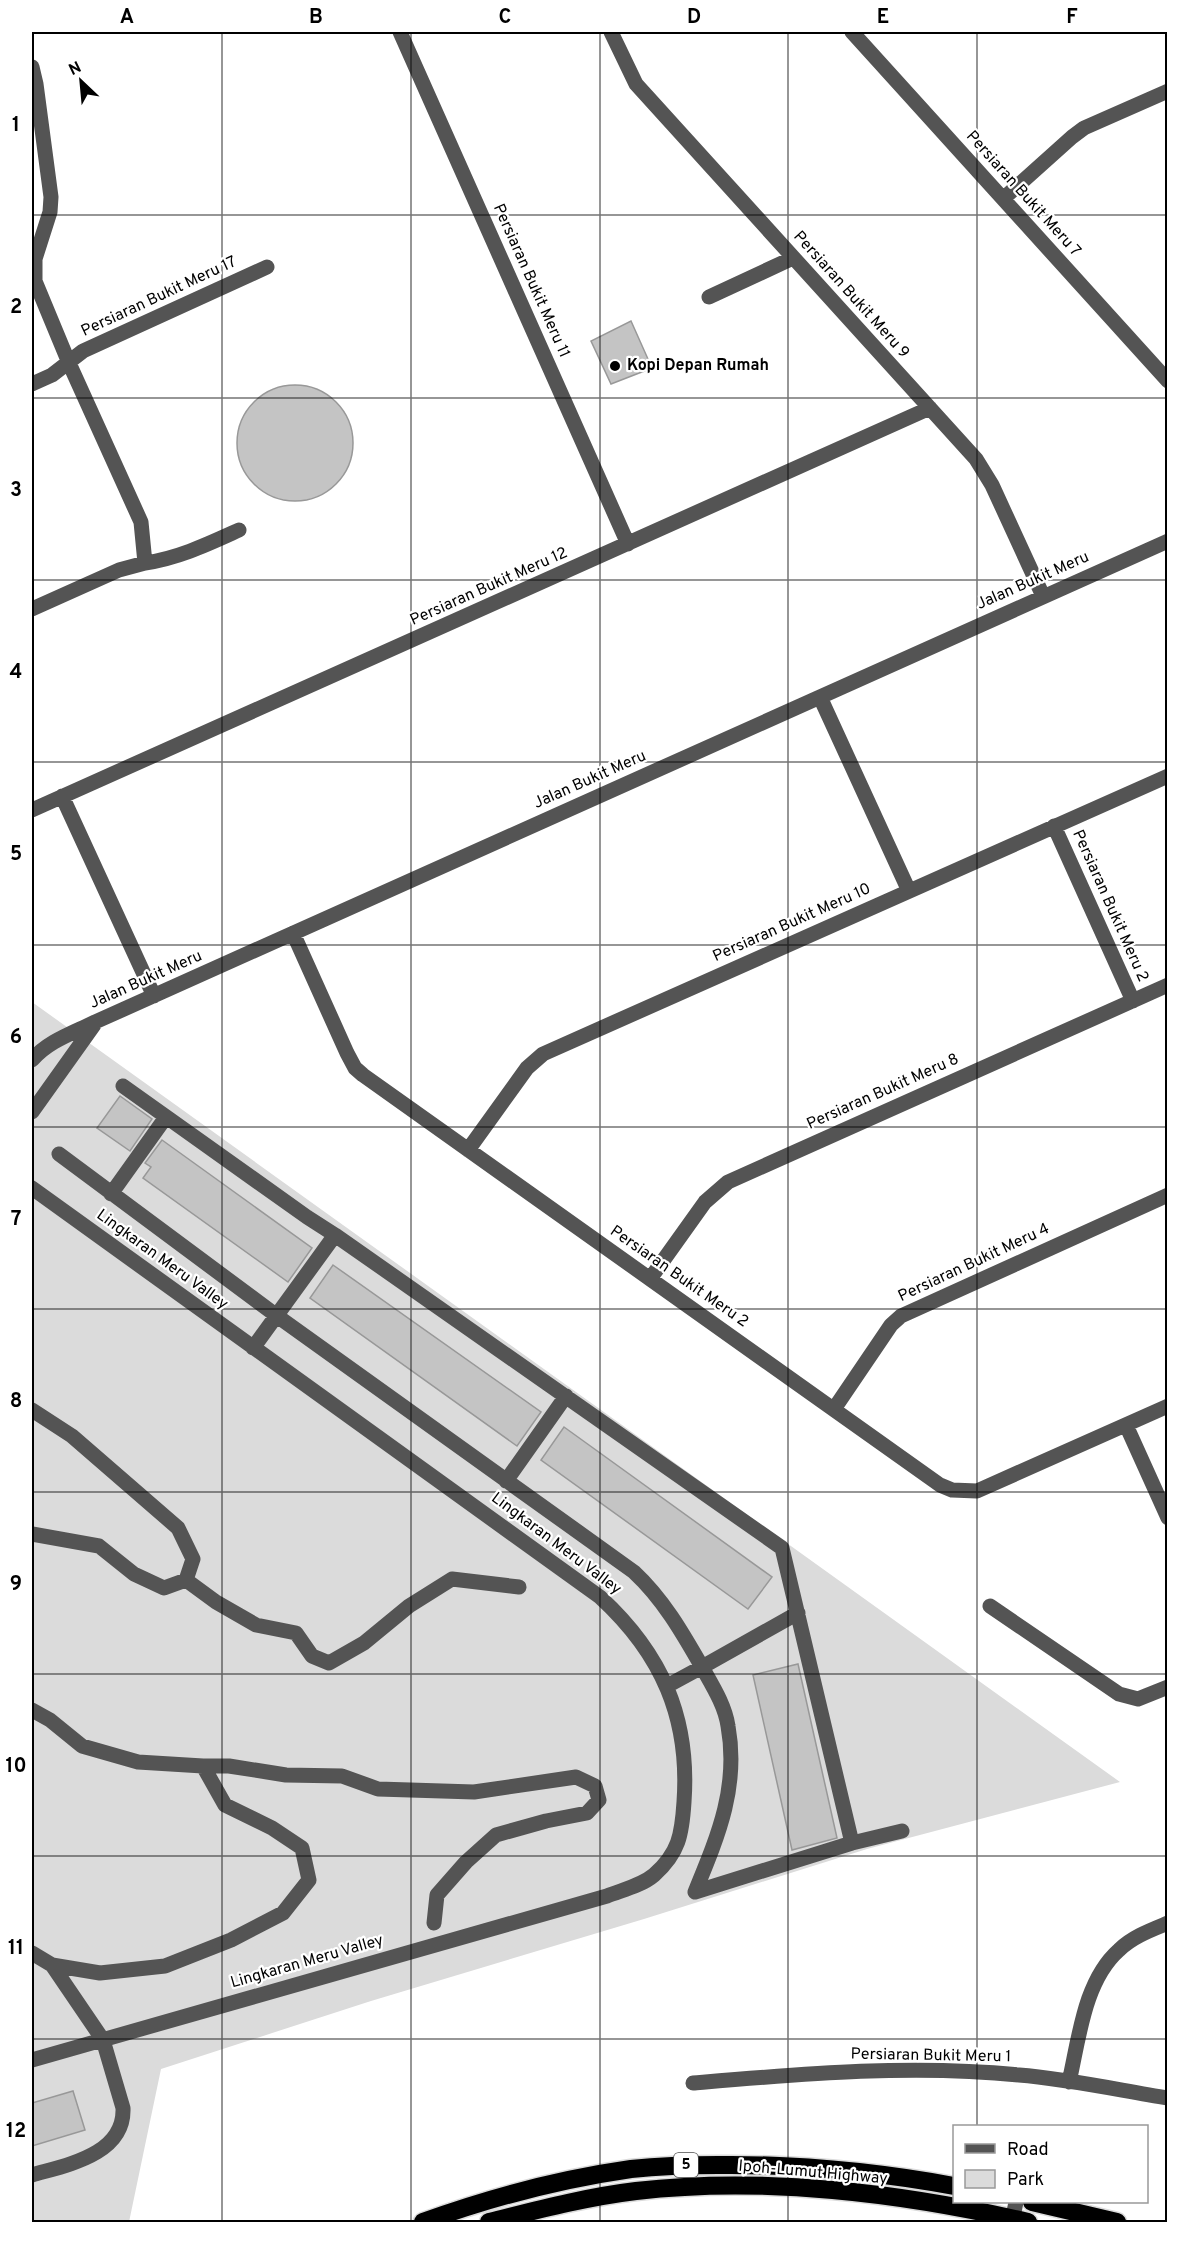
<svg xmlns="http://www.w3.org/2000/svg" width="1199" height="2254" viewBox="0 0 1199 2254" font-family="Overpass,sans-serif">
  <rect width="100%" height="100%" fill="#fff"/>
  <!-- green -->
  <path fill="#dbdbdb" d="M32 1002 1120 1782 867 1849 644 1919 371 2001 161 2069 129 2222H32Z"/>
  <!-- building -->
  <path fill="#c4c4c4" stroke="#989898" stroke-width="1.5" d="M631 321 652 368 611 384 591 341Z
    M237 443a58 58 0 1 1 116 0a58 58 0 1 1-116 0Z
    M120 1096 152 1119 130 1151 97 1128Z
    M162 1140 312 1248 288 1282 143 1178 151 1167 145 1163Z
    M333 1265 541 1412 517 1446 310 1298Z
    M564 1427 772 1577 748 1609 541 1460Z
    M798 1664 837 1838 792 1850 753 1675Z
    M73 2091 85 2130 32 2146V2103Z"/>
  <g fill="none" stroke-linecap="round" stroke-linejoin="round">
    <defs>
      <path id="highway" d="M1032 2202 1117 2222
        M423 2222C489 2198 561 2179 631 2169 660 2166 689 2165 718 2165 797 2164 877 2172 954 2186
        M489 2222C537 2210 586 2197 636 2191 763 2176 903 2193 1028 2222"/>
    </defs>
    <!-- highway casing -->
    <use href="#highway" stroke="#dbdbdb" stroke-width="21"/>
    <!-- minor -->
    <path stroke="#545454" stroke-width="15" d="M400 32 628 544
      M611 32 636 84 976 459 992 485 1043 596
      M852 32 1168 381
      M32 67 36 84 51 197 50 212 35 259V281L69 363 141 522 145 563 119 570 32 609
      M1004 198 1072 137 1084 128 1168 91
      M709 297 793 258
      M32 384 52 375 83 351 267 267
      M145 563C179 558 208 544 239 530
      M820 697 909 891
      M62 796 154 996
      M32 810 930 408
      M1054 826 1133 1001
      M293 933 347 1053 355 1068 363 1075 940 1485 952 1490 977 1491 1168 1406
      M32 1060C48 1041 73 1033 95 1022L1168 541
      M123 1086 307 1217 335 1235 782 1548 852 1843
      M32 1112 94 1025
      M468 1150 527 1068 543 1054 1168 776
      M59 1154 277 1316 634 1572C663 1599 682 1632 702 1667L667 1686
      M32 1188 600 1597C662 1654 690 1718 684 1802 682 1834 679 1853 654 1875 641 1886 622 1890 607 1896L32 2060
      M111 1194 166 1117
      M650 1279 705 1202 728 1182 1168 985
      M253 1348 335 1235
      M834 1409 891 1325 901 1316 1168 1195
      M32 1410 72 1436 178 1528 193 1559 186 1580 164 1588 134 1574 99 1546 32 1534
      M1126 1425 1168 1518
      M506 1481 566 1396
      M186 1580 216 1602 256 1625 296 1633 312 1656 329 1663 364 1643 409 1606 452 1579 519 1587
      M990 1606 1119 1694 1138 1699 1168 1687
      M32 1710 50 1720 82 1746 138 1762 203 1766
      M695 1892C718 1836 739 1787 728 1726 725 1705 712 1685 702 1667L798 1613
      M695 1892 852 1843 902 1831
      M32 1953 52 1965 100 1973 165 1966 231 1940 283 1913 309 1880 302 1848 272 1828 225 1805 203 1766H229L286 1775 342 1776 378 1789 474 1792 576 1777 595 1786 599 1800 587 1813 546 1821 496 1835 466 1862 437 1895 434 1923
      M1069 2082C1079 2039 1084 1981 1119 1950 1132 1937 1151 1930 1168 1923
      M693 2083C800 2074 911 2064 1019 2075 1069 2079 1118 2090 1168 2098
      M32 2175C66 2165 125 2155 123 2108L103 2040 52 1965
      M1012 2222 1016 2202"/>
    <!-- highway -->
    <use href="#highway" stroke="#000" stroke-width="18"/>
  </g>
  <!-- grid -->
  <path fill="none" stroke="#000" stroke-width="1.5" stroke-opacity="0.55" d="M222 32V2222M411 32V2222M600 32V2222M788 32V2222M977 32V2126M32 215H1168M32 398H1168M32 580H1168M32 762H1168M32 945H1168M32 1127H1168M32 1309H1168M32 1492H1168M32 1674H1168M32 1856H1168M32 2039H1168M977 2202V2222"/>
  <!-- markers -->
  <circle fill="#000" stroke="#fff" stroke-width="2" cx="615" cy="366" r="6"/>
  <g text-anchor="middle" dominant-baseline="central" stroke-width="4.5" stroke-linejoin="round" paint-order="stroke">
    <!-- shield labels -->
    <rect fill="#fff" stroke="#4c4c4c" stroke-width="1.5" x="674" y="2153" width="24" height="24" rx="4.5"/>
    <g font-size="15" font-weight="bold" fill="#000">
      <text x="686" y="2165">5</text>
    </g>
    <!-- street labels -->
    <g font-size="16" fill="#000" stroke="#fff">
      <text transform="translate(1023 194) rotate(48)">Persiaran Bukit Meru 7</text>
      <text transform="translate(531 281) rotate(66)">Persiaran Bukit Meru 11</text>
      <text transform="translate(851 295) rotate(48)">Persiaran Bukit Meru 9</text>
      <text transform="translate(159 297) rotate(-25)">Persiaran Bukit Meru 17</text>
      <text transform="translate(1033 581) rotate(-24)">Jalan Bukit Meru</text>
      <text transform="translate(489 587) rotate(-24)">Persiaran Bukit Meru 12</text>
      <text transform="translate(590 780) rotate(-24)">Jalan Bukit Meru</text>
      <text transform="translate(1110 906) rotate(66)">Persiaran Bukit Meru 2</text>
      <text transform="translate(792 923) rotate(-24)">Persiaran Bukit Meru 10</text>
      <text transform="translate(146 980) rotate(-24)">Jalan Bukit Meru</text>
      <text transform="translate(883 1092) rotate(-24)">Persiaran Bukit Meru 8</text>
      <text transform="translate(162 1260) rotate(36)">Lingkaran Meru Valley</text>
      <text transform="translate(974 1263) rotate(-25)">Persiaran Bukit Meru 4</text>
      <text transform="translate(679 1277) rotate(35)">Persiaran Bukit Meru 2</text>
      <text transform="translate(556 1544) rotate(37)">Lingkaran Meru Valley</text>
      <text transform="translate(307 1962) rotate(-16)">Lingkaran Meru Valley</text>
      <text transform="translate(931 2056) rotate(1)">Persiaran Bukit Meru 1</text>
      <text transform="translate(813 2173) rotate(5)">Ipoh-Lumut Highway</text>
    </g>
    <!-- poi labels -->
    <g font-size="16" font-weight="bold" fill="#000" stroke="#fff" text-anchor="start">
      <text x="627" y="366">Kopi Depan Rumah</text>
    </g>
  </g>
  <!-- border -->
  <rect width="1199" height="2254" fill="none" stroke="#ffffff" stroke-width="66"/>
  <!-- legend -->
  <rect x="953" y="2125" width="195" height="78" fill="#ffffff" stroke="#999999" stroke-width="1.5"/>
  <rect x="965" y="2144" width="30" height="9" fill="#545454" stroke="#999999" stroke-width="1.5"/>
  <text x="1007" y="2155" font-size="18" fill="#000000">Road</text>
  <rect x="965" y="2170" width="30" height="18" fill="#dbdbdb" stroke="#999999" stroke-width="1.5"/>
  <text x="1007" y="2185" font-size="18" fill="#000000">Park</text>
  <!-- north arrow -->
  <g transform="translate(81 81) rotate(334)" stroke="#ffffff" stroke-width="4.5" paint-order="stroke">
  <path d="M0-4.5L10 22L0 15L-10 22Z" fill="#000000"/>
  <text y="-9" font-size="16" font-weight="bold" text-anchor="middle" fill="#000000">N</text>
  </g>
  <rect x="33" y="33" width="1133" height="2188" fill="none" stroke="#000" stroke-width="2"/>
  <g font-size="20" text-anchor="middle" font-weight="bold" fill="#000">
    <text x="127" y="23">A</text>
    <text x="316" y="23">B</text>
    <text x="505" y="23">C</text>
    <text x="694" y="23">D</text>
    <text x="883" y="23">E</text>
    <text x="1072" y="23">F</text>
    <text x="16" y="131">1</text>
    <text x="16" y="313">2</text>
    <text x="16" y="496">3</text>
    <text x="16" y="678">4</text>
    <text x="16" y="860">5</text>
    <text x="16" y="1043">6</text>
    <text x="16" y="1225">7</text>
    <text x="16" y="1407">8</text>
    <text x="16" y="1590">9</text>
    <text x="16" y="1772">10</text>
    <text x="16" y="1954">11</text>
    <text x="16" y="2137">12</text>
  </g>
</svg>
